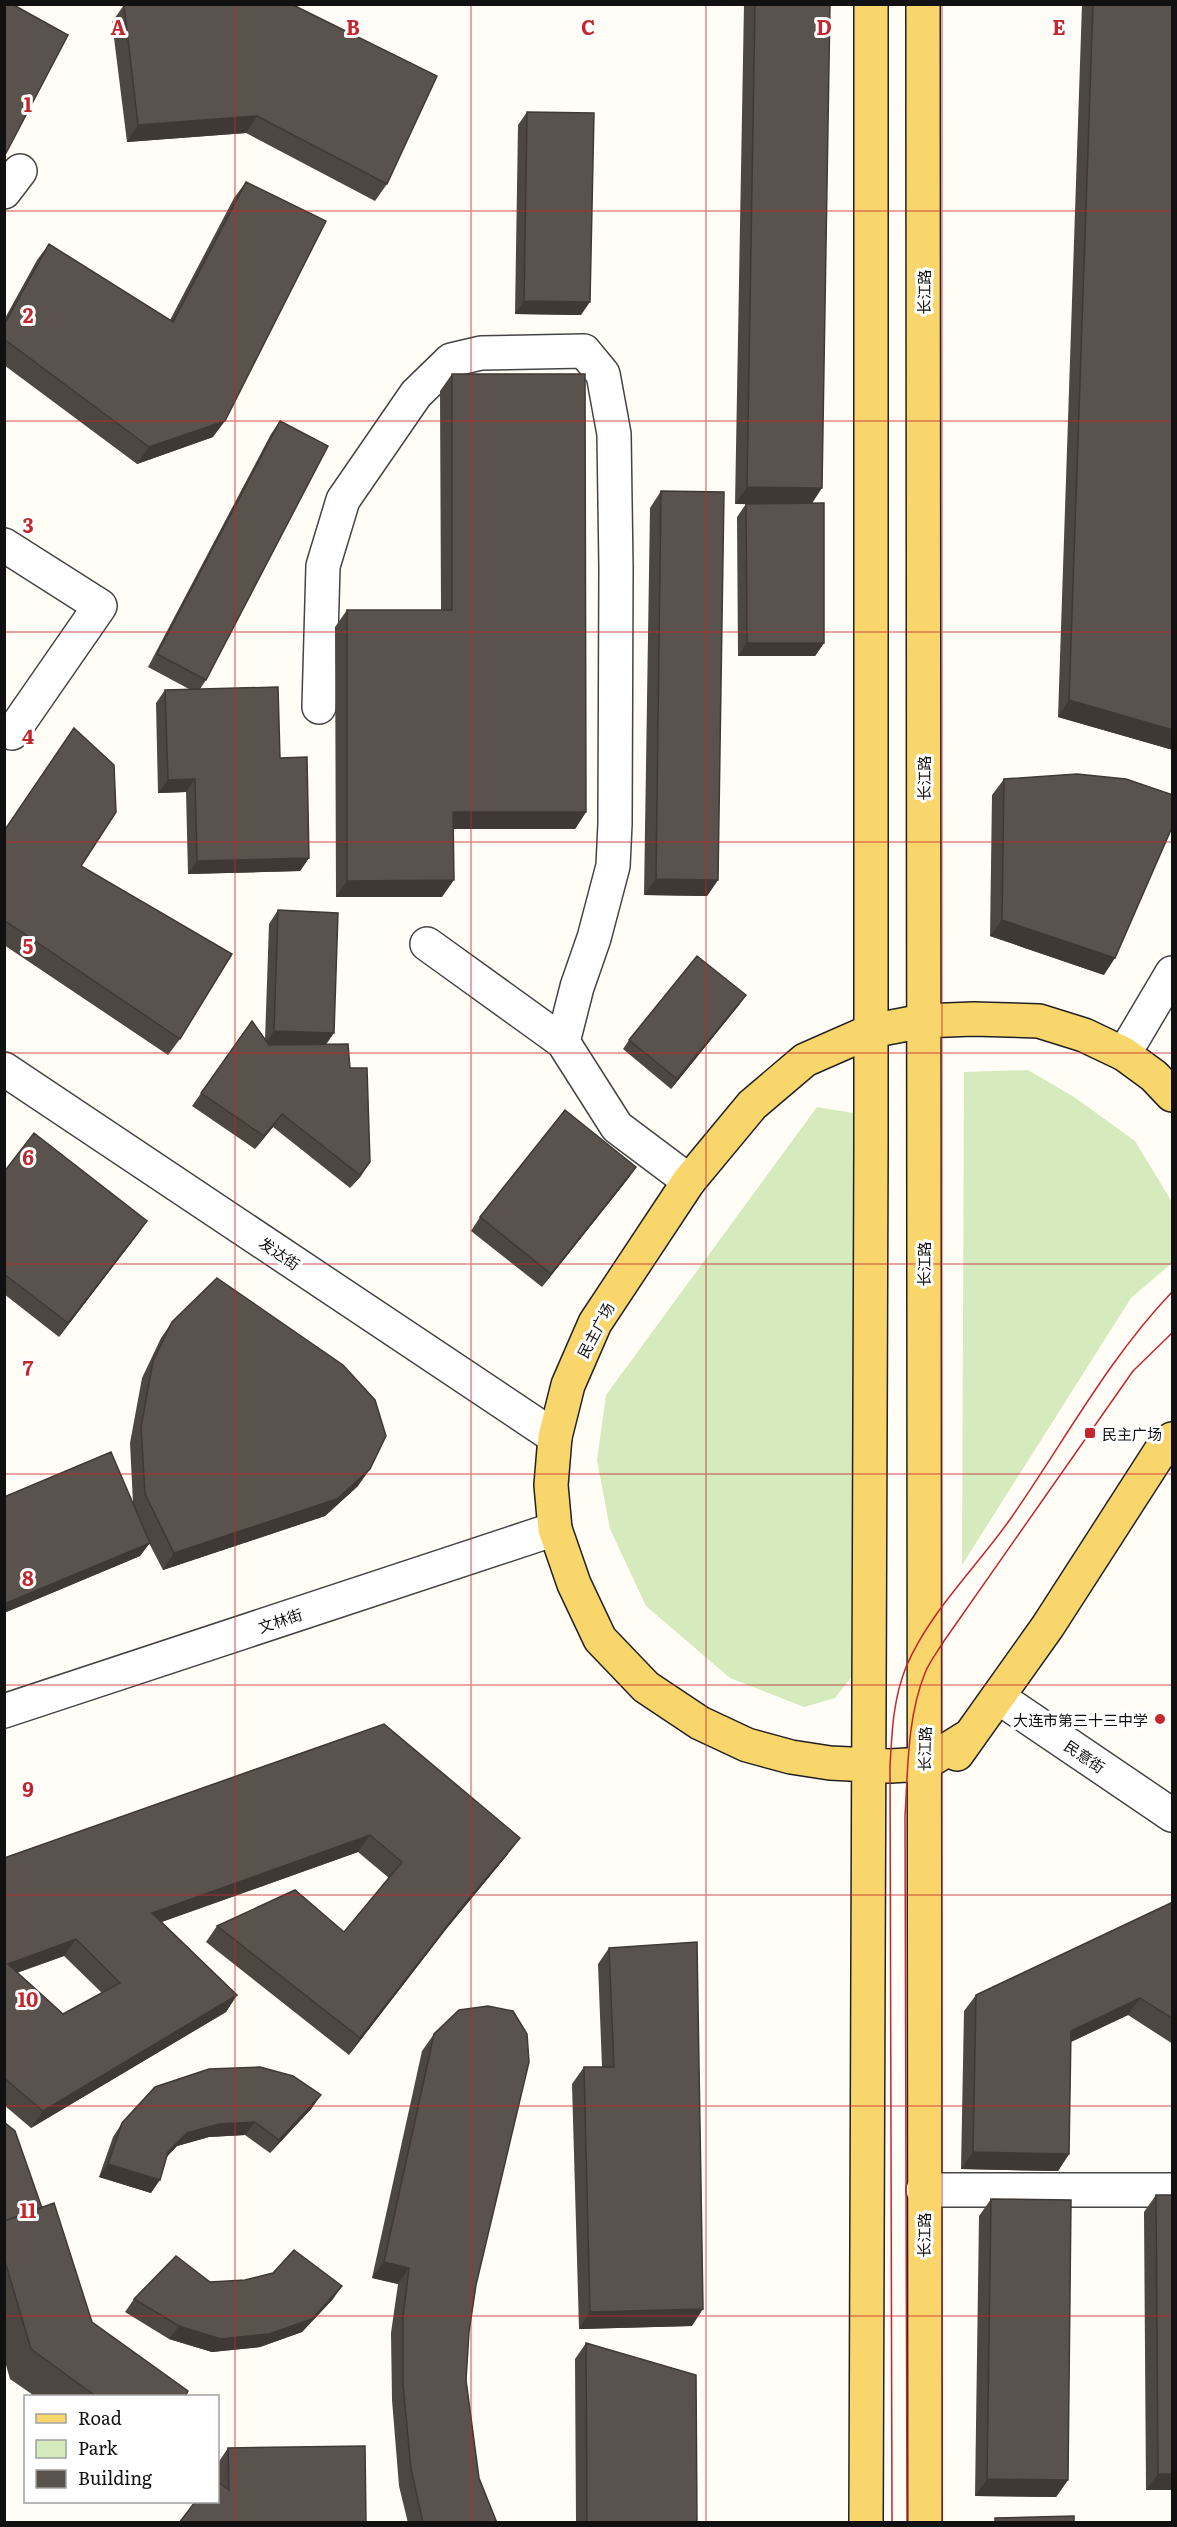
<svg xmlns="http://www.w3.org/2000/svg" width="1177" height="2527" viewBox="0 0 1177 2527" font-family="Literata,'Noto Sans SC',serif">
  <rect width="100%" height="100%" fill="#fffdf5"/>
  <!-- green -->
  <path fill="#d5ebbd" d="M1028 1070 1074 1097 1135 1141 1172 1202V1263L1131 1298 962 1565 964 1072Z
    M817 1107 853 1113 857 1670 835 1698 804 1707 730 1678 646 1606 610 1529 597 1460 606 1395Z"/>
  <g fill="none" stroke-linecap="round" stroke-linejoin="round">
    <defs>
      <path id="minor" d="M4 192 20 171
        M4 545 100 606 12 733
        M319 707 323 566 343 500 416 394 451 360 481 353 584 351 603 374 614 434 616 568 615 824 613 866 594 938 577 987 563 1042
        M427 944 563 1042 617 1127 689 1181
        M1124 1054 1172 973
        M4 1069 555 1437
        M998 1697 1172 1815
        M4 1711 555 1529
        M923 2190H1172"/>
      <path id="major" d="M923 4 925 2522
        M969 1736 924 1764 890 1766 830 1763 791 1757 747 1745 700 1723 646 1687 600 1639 574 1584 555 1529 551 1485 555 1437 568 1385 595 1323 689 1181 752 1105 805 1060 871 1031 923 1021 973 1019 1039 1021 1084 1035 1124 1054 1154 1076 1172 1095
        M957 1754 1048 1626 1160 1452 1172 1439
        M866 2522 871 1145V4"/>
    </defs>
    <!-- minor casing -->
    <use href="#minor" stroke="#444" stroke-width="36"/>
    <!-- major casing -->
    <use href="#major" stroke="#222" stroke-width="36"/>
    <!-- minor -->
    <use href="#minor" stroke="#fff" stroke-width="33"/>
    <!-- major -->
    <use href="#major" stroke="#f9d66b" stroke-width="33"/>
    <!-- tram -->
    <path stroke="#c4262e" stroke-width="1.5" d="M892 2522 890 1766C892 1731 893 1700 906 1667 930 1611 976 1568 1011 1518 1064 1442 1108 1359 1172 1292
      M907 2522 905 1816C908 1769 907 1718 925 1673 929 1662 938 1651 944 1641L1133 1371 1172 1333"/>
  </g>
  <!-- wall -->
  <path fill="#4d4742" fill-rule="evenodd" d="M744 4H830L812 503 824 643 815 656H738L737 517 746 504H753H735Z
    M1082 4H1173V750L1058 717Z
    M124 5 387 184 375 201 246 133 127 142 112 22Z
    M527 112 581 315 515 314 518 125Z
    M246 182 213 437 137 464 4 365V320L37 260 49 244 170 320 234 198Z
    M452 374 586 812 575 829H453L442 897H336L335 627 347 610H441L440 391Z
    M280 421 206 680 200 689 280 758 309 858 300 871 188 874 186 792 158 793 156 703 165 690 189 689 148 667 271 434Z
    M661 491 718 880 707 896 644 895 650 508Z
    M1004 779 1104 975 990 936 992 795Z
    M4 830 81 866 180 1039 168 1055 4 945Z
    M278 910 326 1044 350 1068 361 1176 350 1188 273 1127 255 1149 192 1106 252 1021 265 1040 269 924Z
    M746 995 739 1005 671 1089 623 1049 629 1040Z
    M636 1167 627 1180 542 1287 471 1231 480 1217Z
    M4 1172 147 1221 59 1337 4 1294Z
    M172 1322 358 1486 325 1516 163 1570 149 1543 140 1556 4 1613V1497L133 1503 130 1443 142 1378 161 1338Z
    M384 1724 508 1854 447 1928 349 2055 206 1942 217 1926 344 1932 389 1878 358 1852 162 1922 237 1995 226 2012 31 2128 4 2105V1858ZM64 1956 102 1993 63 2014 17 1973Z
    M1173 1902V2044L1128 2015 1071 2042 1069 2154 1058 2171 961 2169 964 2011 976 1995Z
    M609 1948 692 2326 579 2329 572 2084 584 2067H602L598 1964Z
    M434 2034 476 2285 469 2332 466 2380 479 2478 497 2523H408L399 2486 392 2400 391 2333 398 2284 372 2278 422 2051Z
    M312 2108 270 2153 245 2135 209 2137 177 2146 166 2158 151 2193 99 2177 113 2137 122 2123Z
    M4 2122 92 2322 185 2397H36L10 2379 4 2358Z
    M1156 2195H1173V2490H1146L1144 2212Z
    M991 2199 1068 2480 1056 2497 975 2496 979 2216Z
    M210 2282 333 2299 302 2332 260 2347 212 2352 169 2339 125 2312 134 2299Z
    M586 2343 697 2523H576L575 2359Z
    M365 2446 218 2502V2463L228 2448Z"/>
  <!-- shaded-wall -->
  <path fill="#3f3936" d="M257 116 246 133 127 142 138 125Z
    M524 301 590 302 581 315 515 314Z
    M225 421 213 437 137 464 149 447Z
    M747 487 822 488 811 505 735 504Z
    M747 643H824L815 656H738Z
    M1069 700 1173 730V750L1058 717Z
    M195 779 186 792 158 793 168 780Z
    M453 812H586L575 829H442Z
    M309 858 300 871 188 874 197 861Z
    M656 879 718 880 707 896 644 895Z
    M454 880 442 897H336L347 881Z
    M1002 920 1115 958 1104 975 990 936Z
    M746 995 739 1005 671 1089 677 1079Z
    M274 1031 334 1033 325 1046 265 1044Z
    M282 1114 273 1127 255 1149 264 1136Z
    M370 1162 361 1176 350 1188Z
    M636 1167 627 1180 542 1287 551 1274Z
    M147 1221 138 1234 59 1337 68 1323Z
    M370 1469 358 1486 325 1516 163 1570 174 1553Z
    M150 1543 140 1556 4 1613V1604Z
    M370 1835 358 1852 141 1929 152 1913Z
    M520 1838 508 1854 447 1928 349 2055 360 2038 458 1912Z
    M76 1939 64 1956 4 1977 8 1964Z
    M237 1995 226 2012 31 2128 43 2111Z
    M1140 1998 1128 2015 1060 2047 1071 2031Z
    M321 2095 312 2108 270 2153 279 2140Z
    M255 2122 245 2135 209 2137 177 2146 158 2165 168 2152 187 2133 219 2124Z
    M973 2152 1069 2154 1058 2171 961 2169Z
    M108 2164 160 2180 151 2193 99 2177Z
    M384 2262 409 2268 398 2284 372 2278Z
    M342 2286 333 2299 302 2332 260 2347 212 2352 169 2339 179 2326Z
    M703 2309 692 2326 579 2329 590 2312Z
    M1158 2474H1173V2490H1146Z
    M987 2479 1068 2480 1056 2497 975 2496Z"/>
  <!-- building -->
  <path fill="#5a524d" stroke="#3f3936" stroke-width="1.5" fill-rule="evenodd" d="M4 4H12L68 35 4 157Z
    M291 4 437 76 387 184 257 116 138 125 124 5Z
    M755 4H830L822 488 747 487Z
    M1093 4H1173V730L1069 700Z
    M527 112 594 113 590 302 524 301Z
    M246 182 326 221 225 421 149 447 4 339V325L49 244 173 322Z
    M452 374H585L586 812H453L454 880 347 881V610H452Z
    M280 421 328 446 206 680 157 654Z
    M661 491 724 492 718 880 656 879Z
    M824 503V643H747L746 504Z
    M278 687 280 758 307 757 309 858 197 861 195 779 168 780 165 690Z
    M74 728 114 765 116 812 81 866 232 954 180 1039 4 920V831Z
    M1077 774 1126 779 1173 795V825L1115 958 1002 920 1004 779Z
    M278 910 338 913 334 1033 274 1031Z
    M697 956 746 995 677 1079 629 1040Z
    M252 1021 269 1045 348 1044 350 1068H367L370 1162 360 1175 282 1114 264 1136 201 1093Z
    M565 1110 636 1167 551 1274 480 1217Z
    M34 1133 147 1221 68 1323 4 1274V1172Z
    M217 1278 343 1365 375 1400 386 1436 370 1469 337 1499 174 1553 145 1494 141 1427 153 1361 172 1322Z
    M111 1452 150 1543 4 1604V1497Z
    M384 1724 520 1838 458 1912 360 2038 217 1926 295 1890 344 1932 402 1862 370 1835 152 1913 237 1995 43 2111 4 2078V1858ZM76 1939 120 1983 63 2014 8 1964Z
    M1173 1902V2019L1140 1998 1071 2031 1069 2154 973 2152 976 1995Z
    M697 1942 703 2309 590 2312 584 2067H614L609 1948Z
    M488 2006 513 2011 527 2034 529 2062 476 2285 469 2332 466 2380 479 2478 497 2523H423L411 2469 403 2384V2317L409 2268 384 2262 434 2034 459 2010Z
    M260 2067 293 2076 321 2095 279 2140 255 2122 219 2124 187 2133 168 2152 160 2180 108 2164 122 2123 155 2087 209 2069Z
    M4 2122 15 2131 42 2208 4 2221Z
    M1156 2195H1173V2474H1158Z
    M991 2199 1071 2200 1068 2480 987 2479Z
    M54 2203 92 2322 188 2391 185 2397H97L31 2349 4 2258V2221Z
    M294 2250 342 2286 312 2319 269 2334 221 2339 179 2326 134 2299 176 2256 210 2282 245 2280 273 2273Z
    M586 2343 696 2375 697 2523H587Z
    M365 2446 366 2523H179L195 2502H218V2482L229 2490 228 2448Z
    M1074 2516V2523H995V2518Z"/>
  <!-- grid -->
  <path fill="none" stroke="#c4262e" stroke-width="1.5" stroke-opacity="0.55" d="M235 4V2522M471 4V2522M706 4V2522M942 4V2522M4 211H1172M4 421H1172M4 632H1172M4 842H1172M4 1053H1172M4 1264H1172M4 1474H1172M4 1685H1172M4 1895H1172M4 2106H1172M4 2316H1172"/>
  <!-- markers -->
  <g fill="#c4262e" stroke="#fff" stroke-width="2">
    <rect x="1084" y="1427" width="12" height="12" rx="3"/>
    <circle cx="1160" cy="1719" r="6"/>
  </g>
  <g text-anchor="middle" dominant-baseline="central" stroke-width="6" stroke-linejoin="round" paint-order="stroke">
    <!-- street labels -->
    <g font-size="15" fill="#111" stroke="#fff">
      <text transform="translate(923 292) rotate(-90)">长江路</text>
      <text transform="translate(923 778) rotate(-90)">长江路</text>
      <text transform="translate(280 1253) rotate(34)">发达街</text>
      <text transform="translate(923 1264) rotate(-90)">长江路</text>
      <text transform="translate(595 1330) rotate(-62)">民主广场</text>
      <text transform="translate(280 1620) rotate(-18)">文林街</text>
      <text transform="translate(924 1749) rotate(-89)">长江路</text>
      <text transform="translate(1085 1756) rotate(34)">民意街</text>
      <text transform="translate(923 2235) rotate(-90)">长江路</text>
    </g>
    <!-- poi labels -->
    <g font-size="15" fill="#111" stroke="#fff" text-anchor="start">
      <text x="1102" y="1433">民主广场</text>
      <text x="1148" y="1719" text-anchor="end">大连市第三十三中学</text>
    </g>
  </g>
  <g font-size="20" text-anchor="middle" font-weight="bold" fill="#c4262e" stroke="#fff" stroke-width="6" stroke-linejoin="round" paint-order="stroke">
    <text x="118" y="35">A</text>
    <text x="353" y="35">B</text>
    <text x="588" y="35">C</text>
    <text x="824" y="35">D</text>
    <text x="1059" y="35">E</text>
    <text x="28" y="112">1</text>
    <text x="28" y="323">2</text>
    <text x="28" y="533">3</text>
    <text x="28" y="744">4</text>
    <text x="28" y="954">5</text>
    <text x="28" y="1165">6</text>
    <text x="28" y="1376">7</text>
    <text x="28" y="1586">8</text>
    <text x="28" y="1797">9</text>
    <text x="28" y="2007">10</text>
    <text x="28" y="2218">11</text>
  </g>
  <!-- border -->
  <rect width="1177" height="2527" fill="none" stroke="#111111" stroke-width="12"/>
  <!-- legend -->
  <rect x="24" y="2395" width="195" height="108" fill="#ffffff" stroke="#a0a0a0" stroke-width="1.5"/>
  <rect x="36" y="2414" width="30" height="9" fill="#f9d66b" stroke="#a0a0a0" stroke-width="1.5"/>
  <text x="78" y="2425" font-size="18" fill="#111111">Road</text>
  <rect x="36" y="2440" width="30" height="18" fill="#d5ebbd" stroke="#a0a0a0" stroke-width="1.5"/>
  <text x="78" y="2455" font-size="18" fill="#111111">Park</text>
  <rect x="36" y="2470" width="30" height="18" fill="#5a524d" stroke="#a0a0a0" stroke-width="1.5"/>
  <text x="78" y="2485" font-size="18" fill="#111111">Building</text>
</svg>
